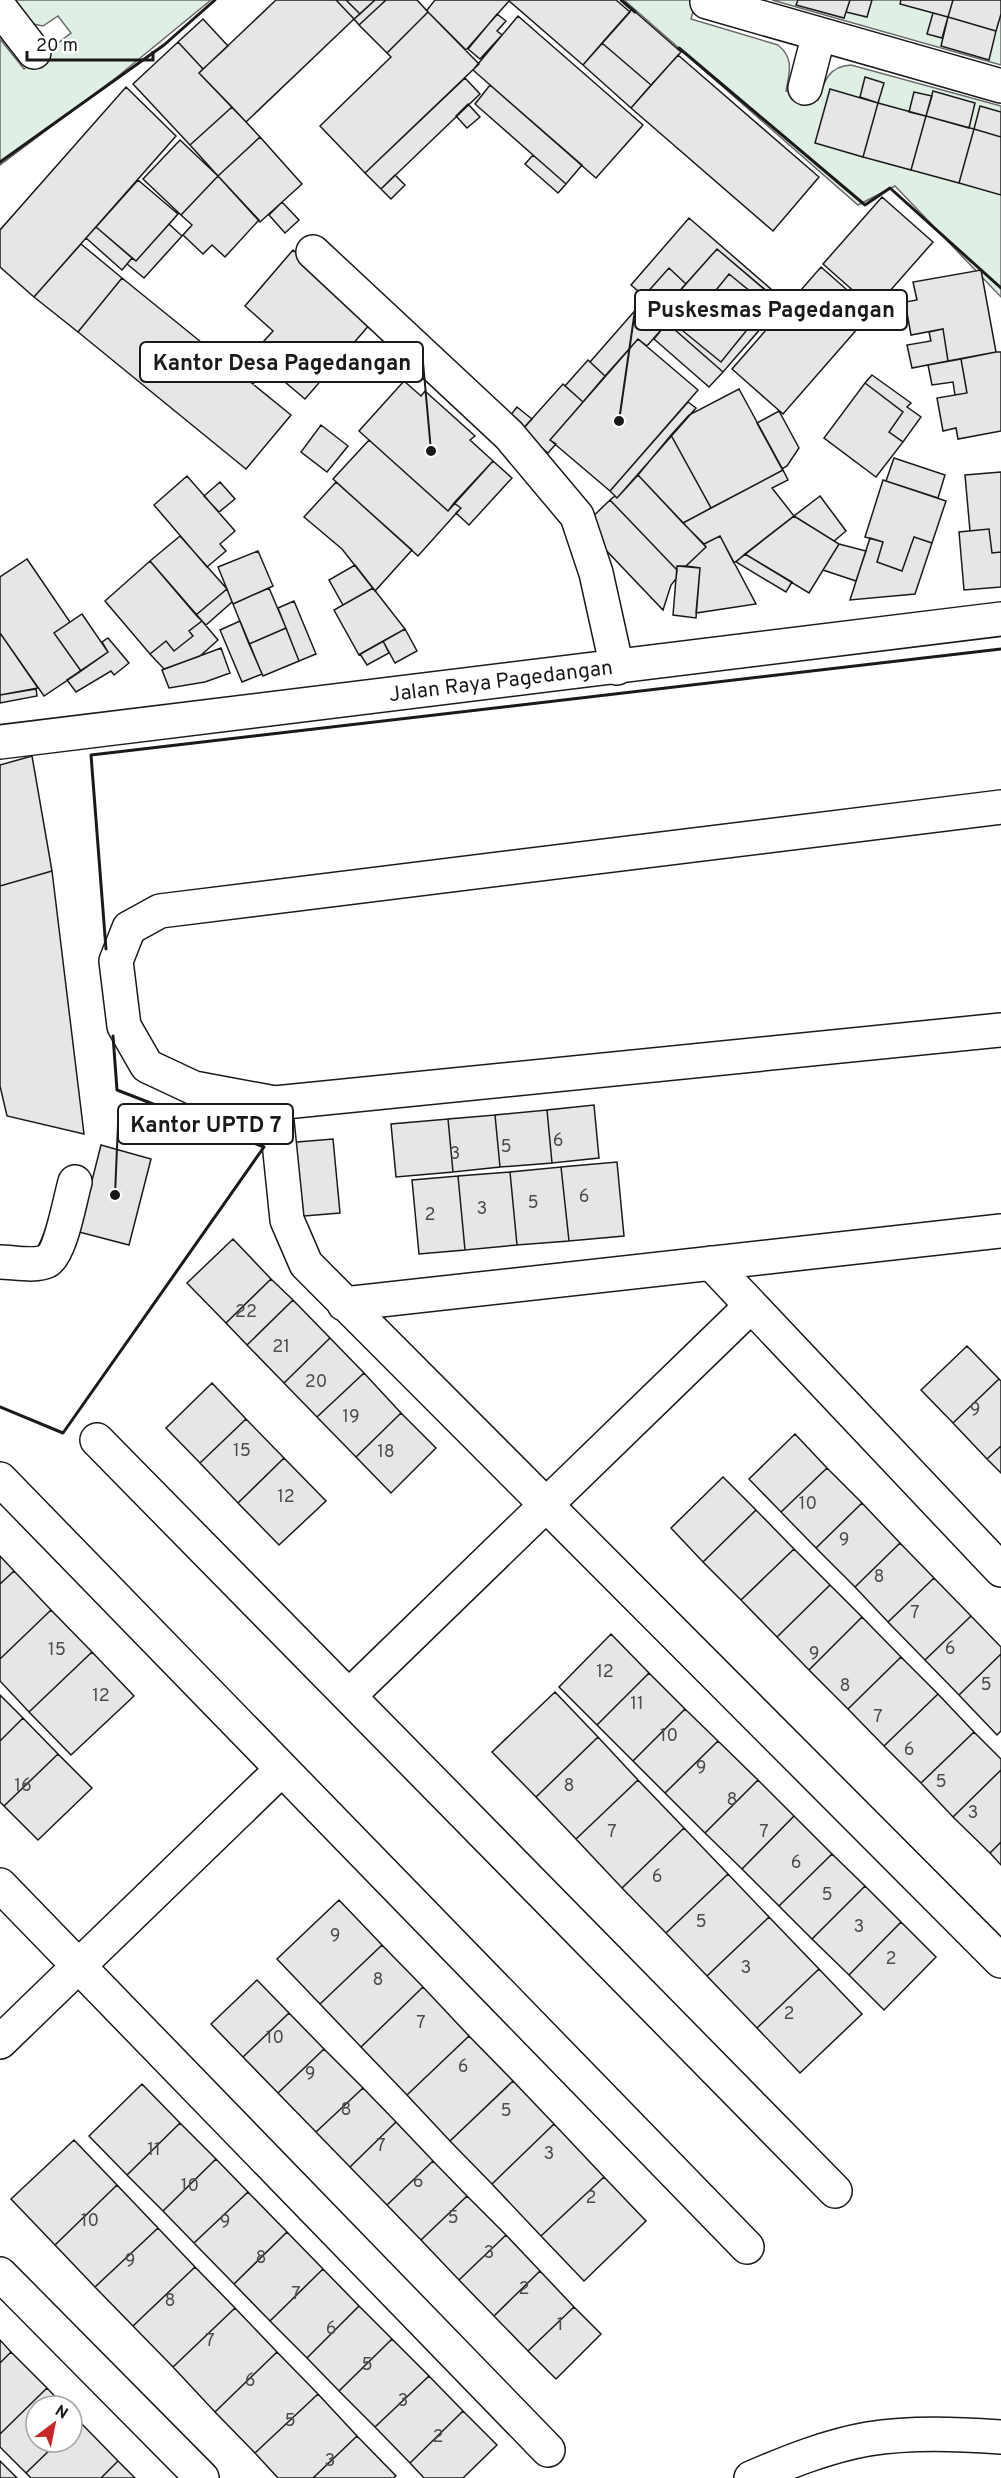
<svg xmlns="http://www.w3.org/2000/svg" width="1001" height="2478" viewBox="0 0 1001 2478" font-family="Overpass,sans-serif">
  <rect width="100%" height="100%" fill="#fff"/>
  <!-- green -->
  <path fill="#e0efe3" stroke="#6a6a6a" stroke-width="1.5" d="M14 0H211L117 77 0 165V39L24 69 71 33 58 16 43 26 33 24Z
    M624 0H696L691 19 778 45C795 59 789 73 786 91L818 100C824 81 829 66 851 65L1001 106V297L895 186 858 205Z
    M772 0H1001V65Z"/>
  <!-- building -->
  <path fill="#e6e6e6" stroke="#1a1a1a" stroke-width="1.5" d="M276 0H336L354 19 246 122 199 73Z
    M336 0H346L360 14 354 19Z
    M346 0H375L360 14Z
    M375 0H386L359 25 354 19Z
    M386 0H417L428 12 387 53 359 25Z
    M435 0H508L509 1 466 50 428 12 427 10Z
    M508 0H616L630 12 583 65Z
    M798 0H850L844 18 796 5Z
    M850 0H872L867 17 846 12Z
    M901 0H953L948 17 900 4Z
    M953 0H1001V14L996 31 948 17Z
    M632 9 681 52 651 85 602 43Z
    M428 12 479 64 365 173 320 126 391 57 387 53Z
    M933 13 948 17 942 38 927 34Z
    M497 14 506 21 497 31 502 35 480 59 468 49Z
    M518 16 643 125 596 178 473 70Z
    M948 17 996 31 989 60 941 46Z
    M203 19 228 46 203 69 178 42Z
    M178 42 203 69 199 73 232 107 190 145 133 84Z
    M602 43 651 85 631 108 583 65Z
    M678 55 819 177 773 231 631 108Z
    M865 77 884 83 878 103 860 97Z
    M465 78 480 94 381 189 365 173Z
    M490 85 582 165 566 184 475 104Z
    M126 87 176 136 34 297 0 267V230Z
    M830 89 878 103 863 157 815 143Z
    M933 91 975 103 969 128 926 116Z
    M914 92 932 96 926 116 909 112Z
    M878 103 926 116 911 170 863 157Z
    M468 104 480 117 467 128 456 116Z
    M980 106 1001 112V137L974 129Z
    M232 107 260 137 218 176 190 145Z
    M926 116 974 129 959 183 911 170Z
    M974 129 1001 137V195L959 183Z
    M260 137 302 184 260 222 218 176Z
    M180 140 218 176 181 215 143 179Z
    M533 155 566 184 558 193 525 164Z
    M395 175 405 185 391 199 381 189Z
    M218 176 259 220 225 257 212 245 203 254 183 235 192 225 181 215Z
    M138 180 178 214 136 261 96 227Z
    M882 197 933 242 874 309 823 264Z
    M282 202 299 220 285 233 269 215Z
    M689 218 779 296 777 300 717 249 686 284 669 268 644 296 631 285Z
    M169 224 182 236 144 278 127 264 132 258 136 261Z
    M96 227 132 258 122 270 86 238Z
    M81 244 122 278 78 332 34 297Z
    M717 249 782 304 723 372 658 315Z
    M293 250 371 323 305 399 252 354 273 331 245 306Z
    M821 267 872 312 783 414 732 369Z
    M669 268 686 284 662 311 644 296Z
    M981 270 996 352 948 361 943 329 911 335 905 302 917 300 913 282Z
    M729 274 767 305 721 362 683 331Z
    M122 278 291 415 246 469 78 332Z
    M646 298 662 311 658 315 667 323 647 346 638 339 605 376 590 362Z
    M667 323 723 372 709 387 654 339Z
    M943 329 948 361 912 368 907 345 931 341 929 332Z
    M638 339 698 390 610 491 550 440Z
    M996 352H1001V431L958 439 956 428 943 431 937 398 967 393 961 359Z
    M252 354 266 366 253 384 239 373Z
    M961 359 967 393 955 395 953 382 932 385 928 365Z
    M588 360 605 376 583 402 565 386Z
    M872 375 911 403 907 407 921 417 903 442 889 432 903 412 865 383Z
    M404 381 421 396 425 391 475 436 470 440 493 461 448 511 359 431Z
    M865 383 903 412 889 432 903 442 876 477 824 438Z
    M563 384 583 402 550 440 556 444 548 453 521 431Z
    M739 389 783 470 711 508 671 435 689 415Z
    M688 402 696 408 617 498 610 491Z
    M517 407 532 419 521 431 506 421Z
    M779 411 799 448 787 466 782 469 757 423Z
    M321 425 348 446 327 472 301 452Z
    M671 435 711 508 683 523 638 475Z
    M369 440 448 511 454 503 461 508 418 556 333 479Z
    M894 458 945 475 938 498 886 481Z
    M493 461 512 478 469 525 456 513 461 508 454 503Z
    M783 470 788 480 772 488 794 516 734 563 720 536 704 544 683 523Z
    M1001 472V552L992 553 989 529 970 531 965 475Z
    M638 475 706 547 686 566H677V570L610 500 615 496 617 498Z
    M187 476 235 531 220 544 226 551 207 567 154 505Z
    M883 480 946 501 932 543 914 537 902 571 877 562 883 542 865 537Z
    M220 482 235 499 219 512 204 496Z
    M336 482 412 550 375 591 342 549 304 517Z
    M820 496 846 531 834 541 794 516Z
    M610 500 677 570 676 579 671 585 663 610 583 526Z
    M794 516 839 544 809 593 745 554Z
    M989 529 992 553 1001 552V587L964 590 959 532Z
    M180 536 227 589 196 615 150 561Z
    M720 536 756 604 696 613 700 568 686 566 706 547 704 544Z
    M914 537 932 543 915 594 850 600 870 538 883 542 877 562 902 571Z
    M839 544 866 551 856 581 823 570Z
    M258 551 273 586 233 604 218 567Z
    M745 554 792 582 786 592 736 562Z
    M27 559 70 622 54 633 81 671 44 696 0 633V577Z
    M150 561 202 621 189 631 193 636 174 651 166 641 150 654 105 601Z
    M355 565 373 588 343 605 329 580Z
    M677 566 700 568 696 618 673 615Z
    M269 588 286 628 249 644 233 604Z
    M373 588 405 629 359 655 334 610Z
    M227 589 232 602 206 625 196 615Z
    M294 601 316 654 299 661 278 608Z
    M82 614 108 652 81 671 54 633Z
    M202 621 218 640 200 656 164 669 150 654 166 641 174 651 193 636 189 631Z
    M240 621 262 674 242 682 220 630Z
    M286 628 299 661 263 676 249 644Z
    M405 629 417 651 395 663 383 641Z
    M0 633 38 688 0 695Z
    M108 638 129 663 114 675 111 671 76 692 67 680 108 652 102 642Z
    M383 641 389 653 367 665 360 654Z
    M221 648 230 673 205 682 169 688 162 670Z
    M36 689 37 696 0 703V695Z
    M32 756 52 871 0 886V765Z
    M52 871 84 1134 7 1116 0 1086V886Z
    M594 1105 599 1158 552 1163 547 1110Z
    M547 1110 552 1163 500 1167 495 1115Z
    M495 1115 500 1167 453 1172 448 1119Z
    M448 1119 453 1172 396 1177 391 1124Z
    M333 1139 340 1213 292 1217 285 1143Z
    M101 1145 151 1159 129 1245 79 1232Z
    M617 1162 624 1236 569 1241 561 1167Z
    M561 1167 569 1241 517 1245 510 1172Z
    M510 1172 517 1245 465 1250 458 1176Z
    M458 1176 465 1250 419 1254 412 1180Z
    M233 1239 271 1279 226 1323 187 1283Z
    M271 1279 293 1300 247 1345 226 1323Z
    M293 1300 330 1338 284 1383 247 1345Z
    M330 1338 364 1373 317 1417 284 1383Z
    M967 1346 999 1379 953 1423 921 1390Z
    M364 1373 401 1413 356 1457 317 1417Z
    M999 1379 1001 1381V1446L987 1459 953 1423Z
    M212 1383 246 1419 200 1463 166 1428Z
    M401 1413 436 1448 391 1493 356 1457Z
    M246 1419 284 1458 238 1503 200 1463Z
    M795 1434 827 1468 781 1512 749 1479Z
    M1001 1446V1473L987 1459Z
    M284 1458 326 1501 279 1545 238 1503Z
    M827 1468 862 1503 816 1548 781 1512Z
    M723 1477 756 1510 703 1562 671 1528Z
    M862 1503 900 1543 855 1587 816 1548Z
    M756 1510 794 1549 741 1600 703 1562Z
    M900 1543 934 1578 888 1622 855 1587Z
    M794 1549 830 1585 777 1637 741 1600Z
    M0 1556 14 1571 0 1584Z
    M14 1571 51 1610 0 1659V1584Z
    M934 1578 971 1616 925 1660 888 1622Z
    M830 1585 862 1617 809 1670 777 1637Z
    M51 1610 92 1652 29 1712 0 1681V1659Z
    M971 1616 1001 1647V1654L959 1695 925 1660Z
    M862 1617 901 1657 848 1709 809 1670Z
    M611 1634 649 1673 597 1725 559 1687Z
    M92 1652 134 1696 71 1755 29 1712Z
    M1001 1654V1731L997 1735 959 1695Z
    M901 1657 938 1694 884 1746 848 1709Z
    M649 1673 685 1709 633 1761 597 1725Z
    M555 1692 598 1737 536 1797 492 1752Z
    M938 1694 974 1732 921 1783 884 1746Z
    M0 1695 23 1718 0 1741Z
    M685 1709 718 1741 665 1793 633 1761Z
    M23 1718 58 1754 4 1806 0 1802V1741Z
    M974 1732 1001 1759V1770L953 1817 921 1783Z
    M598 1737 638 1780 576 1839 536 1797Z
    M718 1741 758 1780 705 1833 665 1793Z
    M58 1754 92 1788 38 1840 4 1806Z
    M1001 1770V1842L990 1853 953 1817Z
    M638 1780 684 1828 622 1888 576 1839Z
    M758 1780 794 1816 742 1869 705 1833Z
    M794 1816 832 1854 779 1906 742 1869Z
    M684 1828 728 1874 666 1933 622 1888Z
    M1001 1842V1865L990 1853Z
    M832 1854 865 1886 812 1939 779 1906Z
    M728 1874 769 1917 707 1976 666 1933Z
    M865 1886 901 1922 849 1975 812 1939Z
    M339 1900 382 1945 320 2004 277 1959Z
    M769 1917 819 1969 757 2028 707 1976Z
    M901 1922 936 1957 884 2010 849 1975Z
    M382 1945 423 1987 361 2047 320 2004Z
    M819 1969 862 2014 800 2073 757 2028Z
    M257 1980 289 2013 243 2057 211 2024Z
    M423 1987 469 2036 407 2095 361 2047Z
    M289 2013 324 2049 278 2093 243 2057Z
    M469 2036 513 2081 450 2141 407 2095Z
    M324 2049 363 2088 316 2132 278 2093Z
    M513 2081 554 2124 492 2184 450 2141Z
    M142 2084 180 2123 127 2175 89 2136Z
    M363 2088 396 2122 350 2167 316 2132Z
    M396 2122 433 2161 387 2205 350 2167Z
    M180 2123 216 2159 163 2211 127 2175Z
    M554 2124 604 2177 541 2236 492 2184Z
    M74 2140 117 2185 55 2245 11 2199Z
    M216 2159 248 2192 194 2243 163 2211Z
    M433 2161 467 2196 421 2240 387 2205Z
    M604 2177 646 2221 584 2281 541 2236Z
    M117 2185 158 2228 95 2287 55 2245Z
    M248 2192 287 2232 234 2284 194 2243Z
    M467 2196 506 2235 459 2280 421 2240Z
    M158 2228 195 2267 133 2326 95 2287Z
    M287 2232 323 2269 270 2321 234 2284Z
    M506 2235 540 2271 494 2316 459 2280Z
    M195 2267 235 2308 173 2367 133 2326Z
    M323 2269 359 2306 307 2358 270 2321Z
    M540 2271 574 2307 528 2351 494 2316Z
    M359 2306 392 2339 339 2391 307 2358Z
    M574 2307 601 2334 556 2379 528 2351Z
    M235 2308 277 2352 215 2412 173 2367Z
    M392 2339 429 2376 375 2427 339 2391Z
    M0 2340 11 2352 0 2363Z
    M11 2352 47 2388 0 2434V2363Z
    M277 2352 318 2394 255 2453 215 2412Z
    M429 2376 463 2411 410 2463 375 2427Z
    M47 2388 64 2406H36V2442H58L26 2473 0 2447V2434Z
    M318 2394 357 2436 313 2478H278L255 2453Z
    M463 2411 497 2445 463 2478H424L410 2463Z
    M79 2421 118 2461 101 2478H31L26 2473 58 2442H72V2428Z
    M357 2436 396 2476 393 2478H313Z
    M0 2461 17 2478H0Z
    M118 2461 135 2478H101Z"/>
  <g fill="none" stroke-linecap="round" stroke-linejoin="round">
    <defs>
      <path id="minor" d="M707 2 1001 86
        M0 8 34 52
        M805 88 819 34
        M313 252 509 435 577 516 596 573 617 668
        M0 742 1001 619
        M1001 807 160 911 129 928 116 961 124 1026 147 1066 194 1088 275 1103 1001 1030
        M275 1103 287 1220 306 1264 1001 1961
        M0 1262C13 1262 35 1267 47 1261 61 1253 70 1199 75 1182
        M711 1263 1001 1570
        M344 1304 1001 1231
        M97 1440 835 2191
        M0 1479 747 2247
        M349 1696 751 1306
        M0 1885 548 2450
        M0 2042 282 1769
        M0 2274 202 2478
        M751 2478C788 2462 828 2446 868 2439 912 2432 957 2434 1001 2437"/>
    </defs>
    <!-- minor casing -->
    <use href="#minor" stroke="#1a1a1a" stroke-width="36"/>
    <!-- minor -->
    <use href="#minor" stroke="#fff" stroke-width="33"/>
    <!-- wall -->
    <path stroke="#1a1a1a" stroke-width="3" d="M621 0 635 12
      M679 48 865 205 890 188 1001 288
      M0 162 164 45 215 0
      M106 949 91 755 1001 649
      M0 1407 63 1433 264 1147 117 1090 113 1036"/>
  </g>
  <g text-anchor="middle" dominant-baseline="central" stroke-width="4.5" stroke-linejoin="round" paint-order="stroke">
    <!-- number labels -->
    <g font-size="18" fill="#4d4d4d">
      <text x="558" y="1141">6</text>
      <text x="506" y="1147">5</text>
      <text x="455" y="1154">3</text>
      <text x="584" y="1197">6</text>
      <text x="533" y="1203">5</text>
      <text x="482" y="1209">3</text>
      <text x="430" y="1215">2</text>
      <text x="246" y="1312">22</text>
      <text x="281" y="1347">21</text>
      <text x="316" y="1382">20</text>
      <text x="975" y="1410">9</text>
      <text x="351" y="1417">19</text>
      <text x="242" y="1451">15</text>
      <text x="386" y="1452">18</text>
      <text x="286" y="1497">12</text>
      <text x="808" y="1504">10</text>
      <text x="844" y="1540">9</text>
      <text x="879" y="1577">8</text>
      <text x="915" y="1613">7</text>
      <text x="950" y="1649">6</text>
      <text x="57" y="1650">15</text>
      <text x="814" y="1654">9</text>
      <text x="605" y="1672">12</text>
      <text x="986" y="1685">5</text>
      <text x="845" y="1686">8</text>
      <text x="101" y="1696">12</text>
      <text x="637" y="1704">11</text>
      <text x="878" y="1717">7</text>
      <text x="669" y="1736">10</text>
      <text x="909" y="1750">6</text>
      <text x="701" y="1768">9</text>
      <text x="941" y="1782">5</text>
      <text x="23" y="1786">16</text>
      <text x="569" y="1786">8</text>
      <text x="732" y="1800">8</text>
      <text x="973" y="1813">3</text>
      <text x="612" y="1832">7</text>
      <text x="764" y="1832">7</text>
      <text x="796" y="1863">6</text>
      <text x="657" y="1877">6</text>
      <text x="827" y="1895">5</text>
      <text x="701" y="1922">5</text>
      <text x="859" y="1927">3</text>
      <text x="335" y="1936">9</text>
      <text x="891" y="1959">2</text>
      <text x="746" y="1968">3</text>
      <text x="378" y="1980">8</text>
      <text x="789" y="2014">2</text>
      <text x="421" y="2023">7</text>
      <text x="275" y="2038">10</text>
      <text x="463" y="2067">6</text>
      <text x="310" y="2074">9</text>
      <text x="346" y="2110">8</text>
      <text x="506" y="2111">5</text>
      <text x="381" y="2146">7</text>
      <text x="154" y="2150">11</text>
      <text x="549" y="2154">3</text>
      <text x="418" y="2182">6</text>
      <text x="190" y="2186">10</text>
      <text x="591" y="2198">2</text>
      <text x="453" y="2218">5</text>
      <text x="90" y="2221">10</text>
      <text x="225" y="2222">9</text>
      <text x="489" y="2253">3</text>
      <text x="261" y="2258">8</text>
      <text x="130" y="2261">9</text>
      <text x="524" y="2289">2</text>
      <text x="296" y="2294">7</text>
      <text x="170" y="2301">8</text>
      <text x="560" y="2325">1</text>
      <text x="331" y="2329">6</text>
      <text x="210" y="2341">7</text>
      <text x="367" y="2365">5</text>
      <text x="250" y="2381">6</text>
      <text x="403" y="2401">3</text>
      <text x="290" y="2421">5</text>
      <text x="438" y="2437">2</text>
      <text x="330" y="2461">3</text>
    </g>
    <!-- street labels -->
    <g font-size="21" fill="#1a1a1a" stroke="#fff">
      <text transform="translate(501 682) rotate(-7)">Jalan Raya Pagedangan</text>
    </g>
  </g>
  <!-- callouts -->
  <path fill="none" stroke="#1a1a1a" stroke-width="2" d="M619 421L635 310M431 451L423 362M115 1195L118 1124"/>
  <g fill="#1a1a1a" stroke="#fff" stroke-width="2">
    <circle cx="619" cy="421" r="6"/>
    <circle cx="431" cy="451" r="6"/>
    <circle cx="115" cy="1195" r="6"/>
  </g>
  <g fill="#fff" stroke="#1a1a1a" stroke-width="2">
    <rect x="635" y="290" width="272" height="40" rx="6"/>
    <rect x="140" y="342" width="283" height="40" rx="6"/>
    <rect x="118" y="1104" width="175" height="40" rx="6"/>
  </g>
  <g font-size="22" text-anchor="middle" font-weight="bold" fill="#1a1a1a">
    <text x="771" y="317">Puskesmas Pagedangan</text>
    <text x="282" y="370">Kantor Desa Pagedangan</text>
    <text x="206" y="1132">Kantor UPTD 7</text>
  </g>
  <!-- north arrow -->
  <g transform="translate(54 2424) rotate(32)"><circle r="28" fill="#ffffff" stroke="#a3a3a3" stroke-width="1.5"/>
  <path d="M0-4.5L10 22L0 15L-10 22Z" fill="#c62828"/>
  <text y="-9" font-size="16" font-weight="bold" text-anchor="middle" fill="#1a1a1a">N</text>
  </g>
  <!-- scale -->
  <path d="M27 51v9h126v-9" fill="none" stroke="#1a1a1a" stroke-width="3"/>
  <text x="36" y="51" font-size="18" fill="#1a1a1a" stroke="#ffffff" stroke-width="4.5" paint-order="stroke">20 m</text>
</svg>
